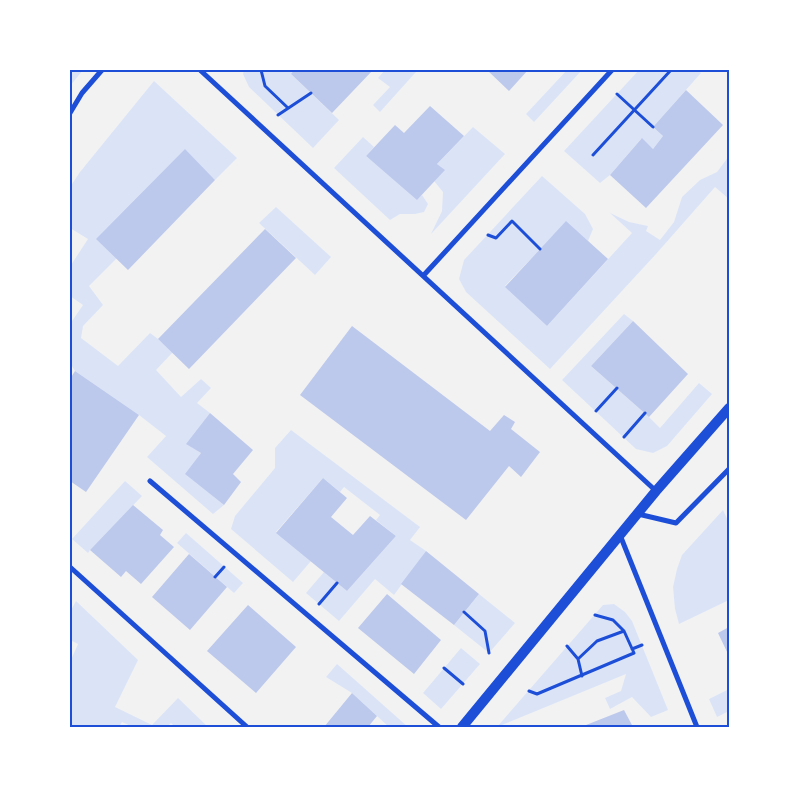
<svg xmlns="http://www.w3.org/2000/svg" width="799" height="797" viewBox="0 0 799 797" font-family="'Zilla Slab',serif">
  <rect width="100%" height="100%" fill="#f2f2f2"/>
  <!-- green -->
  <path fill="#dbe4f7" d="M70 70H83L70 86Z
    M244 70H294L291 74 339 120 313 148 249 87 243 74Z
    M385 70H419L415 73 380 112 373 105 390 87 378 78Z
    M567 70H582L534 122 526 114Z
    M639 70H697L701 73 653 127 663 136 653 149 641 139 610 175 600 183 564 151Z
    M154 81 237 158 215 180 185 150 117 258 89 286 103 305 83 326 81 338 118 366 150 333 158 339 173 352 156 370 181 397 201 379 211 388 197 403 210 413 187 444 201 453 186 474 224 505 213 514 147 457 166 436 139 415 75 371 70 363V324L83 305 70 296V265H71L88 239 70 228V187L80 172Z
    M473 127 505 154 431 234 442 211 443 192 434 181 444 170 437 164Z
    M363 137 374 147 366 156 417 199 422 195 428 204 424 212 415 214H400L390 220 334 168Z
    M729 156V199L715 187 656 254 550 369 466 292 459 279 464 260 542 176 585 214 593 229 588 241 566 222 505 286 547 326 632 233 610 213 629 222 648 226 646 231 660 240 674 222 682 197 700 180 717 172Z
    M276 207 331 257 315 275 259 223Z
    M624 314 633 321 591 366 649 417 660 428 699 383 712 394 667 446 653 453 636 449 562 380Z
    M291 430 420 527 410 540 426 551 394 595 375 579 339 621 306 593 324 572 347 591 396 536 376 520 380 515 344 487 340 492 323 478 276 532 311 561 293 582 231 529 235 516 275 468V448Z
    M125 481 142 496 90 550 88 553 72 539Z
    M723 510 729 523V600L679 624 675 609 673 587 677 569 682 555Z
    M186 533 243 583 234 593 177 543Z
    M479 594 515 623 489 653 454 625Z
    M76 601 138 660 115 707 152 725 178 698 208 727H175L171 723 167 727H133L122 722 119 727H70V662L78 644 70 640V612Z
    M614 604 625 612 632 621 668 710 651 717 632 697 610 709 605 698 621 691 626 674 497 727 603 605Z
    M461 648 480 664 441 709 423 693Z
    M337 664 408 727H389L352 693 326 677Z
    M729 689V711L717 717 709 699Z"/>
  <!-- building -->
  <path fill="#bdc9ec" d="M294 70H373L332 113 291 74Z
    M487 70H528L509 91Z
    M686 90 723 125 646 208 610 175 642 138 653 149 663 136 653 127Z
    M430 106 464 136 437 164 445 170 417 200 366 156 395 125 404 133Z
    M185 149 215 180 128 270 96 239Z
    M566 221 608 259 547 326 505 287Z
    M265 229 296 258 189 369 158 339Z
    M633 321 688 374 649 417 591 366Z
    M352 326 490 431 504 415 515 422 511 429 540 452 521 477 509 466 466 520 300 395Z
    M75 371 139 415 86 492 70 481V379Z
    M210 413 253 450 233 474 241 482 224 505 185 474 201 453 186 444Z
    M323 478 347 498 331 517 353 535 370 516 396 536 347 591 276 533Z
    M133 505 163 530 160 535 174 547 141 584 126 571 121 577 90 550Z
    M426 551 479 594 454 625 401 584Z
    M189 554 227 587 190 630 152 597Z
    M387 594 441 640 414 674 358 628Z
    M248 605 296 647 256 693 207 651Z
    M729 627V656L718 633Z
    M352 693 377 716 368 727H324Z
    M624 710 633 727H581Z"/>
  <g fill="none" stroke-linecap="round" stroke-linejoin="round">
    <!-- path -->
    <path stroke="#1d4ed8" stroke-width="3" d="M261 70 265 86 288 108
      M617 94 653 127
      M278 115 311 93
      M593 155 671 70
      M488 235 496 238 512 221 540 249
      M596 411 617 388
      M624 437 645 413
      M215 577 224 567
      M319 604 337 583
      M464 612 485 631 489 653
      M567 646 578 659 582 676
      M632 649 642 645
      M578 659 597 641 624 631
      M444 668 463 684
      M529 691 537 694 634 653 624 631 613 620 595 615"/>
    <!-- minor -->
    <path stroke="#1d4ed8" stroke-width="5" d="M200 70 656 491
      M70 113 82 93 102 70
      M423 276 612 70
      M150 481 439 727
      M638 514 676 523 729 469
      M620 535 697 727
      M70 567 247 727"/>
    <!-- secondary -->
    <path stroke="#1d4ed8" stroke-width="10" d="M462 727 656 491 729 408"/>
  </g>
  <!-- border -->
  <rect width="799" height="797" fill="none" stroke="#ffffff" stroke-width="142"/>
  <rect x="71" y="71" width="657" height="655" fill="none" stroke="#1d4ed8" stroke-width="2"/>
</svg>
